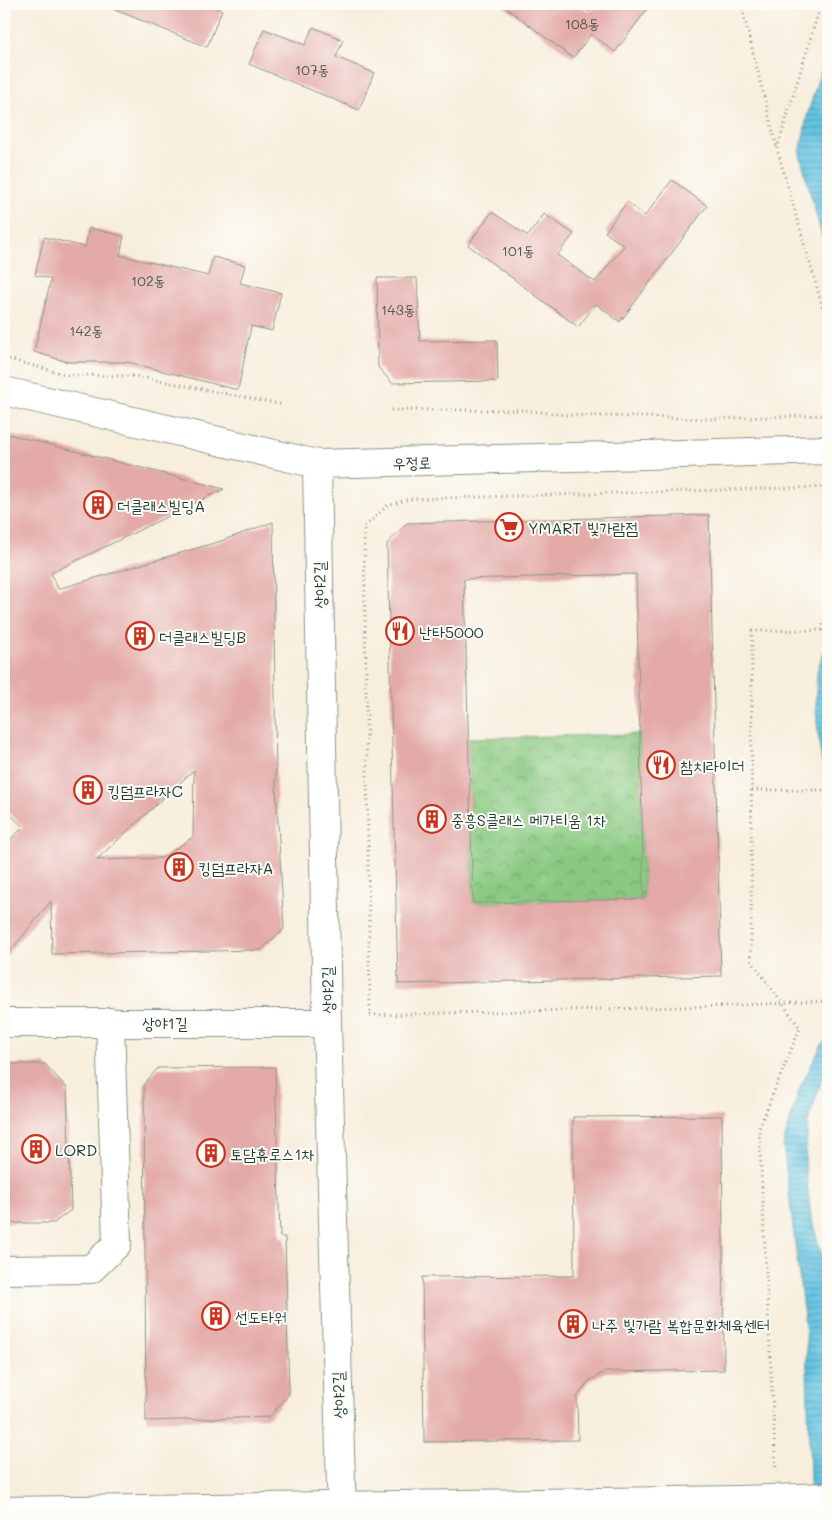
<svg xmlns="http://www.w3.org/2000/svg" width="832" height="1520" viewBox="0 0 832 1520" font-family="Mali,'Poor Story',sans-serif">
  <defs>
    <pattern id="park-crowns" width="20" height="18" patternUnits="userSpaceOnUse" patternTransform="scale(1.25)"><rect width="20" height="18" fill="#89c981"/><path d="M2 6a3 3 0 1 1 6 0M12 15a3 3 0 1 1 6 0" fill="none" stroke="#6fa46a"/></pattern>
    <pattern id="water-rules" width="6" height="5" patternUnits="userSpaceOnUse" patternTransform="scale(1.25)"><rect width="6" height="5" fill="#63c3e2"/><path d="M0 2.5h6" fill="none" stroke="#51a0b8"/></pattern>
  </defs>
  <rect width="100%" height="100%" fill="#fdfcf7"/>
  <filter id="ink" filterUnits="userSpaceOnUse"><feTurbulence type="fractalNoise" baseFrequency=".02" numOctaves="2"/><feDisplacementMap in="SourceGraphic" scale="10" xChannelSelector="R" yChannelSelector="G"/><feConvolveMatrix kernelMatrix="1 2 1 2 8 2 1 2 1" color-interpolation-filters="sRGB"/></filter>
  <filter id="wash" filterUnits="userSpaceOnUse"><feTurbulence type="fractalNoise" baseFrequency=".0096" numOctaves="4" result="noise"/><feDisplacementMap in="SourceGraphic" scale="20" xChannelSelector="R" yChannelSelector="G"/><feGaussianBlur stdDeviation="1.12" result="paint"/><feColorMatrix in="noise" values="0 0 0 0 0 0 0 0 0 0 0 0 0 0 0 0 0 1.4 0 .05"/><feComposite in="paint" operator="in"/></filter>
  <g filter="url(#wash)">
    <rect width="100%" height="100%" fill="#f7eedc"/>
    <!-- park -->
    <path fill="url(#park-crowns)" stroke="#54835a" d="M640 734 644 899 473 903 468 738Z"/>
    <!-- water -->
    <path fill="url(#water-rules)" stroke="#41808b" d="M828 47V259L800 154 807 116Z
      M828 643V792C820 758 812 703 818 668 820 660 825 651 828 643Z
      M828 1038V1061L808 1122 805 1163 811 1217 828 1277V1516H811L806 1333 783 1145 799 1090 822 1044Z"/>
    <g id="blocks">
      <!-- building -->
      <path fill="#e3aaa8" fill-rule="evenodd" d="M101 4H205L222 10 207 47Z
        M501 4H578L589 12 596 4H651L615 52 591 34 573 58Z
        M313 27 343 40 336 57 374 73 359 110 249 64 264 29 305 45Z
        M672 180 707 206 620 322 596 304 578 327 468 245 492 212 528 236 544 214 574 234 557 255 595 282 624 246 605 232 627 202 645 216Z
        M89 228 124 236 120 255 208 276 213 257 245 265 240 283 281 293 272 331 251 326 238 390 127 362H68L34 352 51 279 35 275 44 237 85 247Z
        M377 278H417L420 341 497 340 498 381 392 383 378 367Z
        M4 433 224 489 51 573 58 589 221 541 273 522 276 787 284 929 261 950 52 954 51 901 4 959V846L23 827 4 808ZM194 770 193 837 162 858 96 860Z
        M709 515 721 976 398 984 387 544 407 523ZM636 574 644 899 473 903 464 579Z
        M4 1064H45L67 1088 71 1210 54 1223H4Z
        M275 1067 280 1237H285L289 1394 269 1417 146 1421 144 1084 158 1068Z
        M722 1116 724 1370 605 1372 589 1381 577 1397 578 1440 424 1442 422 1277 574 1276 573 1117Z"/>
    </g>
  </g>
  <g filter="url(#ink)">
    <use href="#blocks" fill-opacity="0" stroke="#8b9688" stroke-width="1"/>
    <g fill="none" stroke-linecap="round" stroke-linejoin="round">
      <defs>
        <path id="minor" d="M4 391 317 464 828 450
          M317 464 327 1023 342 1516
          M4 1023H327
          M4 1270 91 1269 117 1244 110 1022"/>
        <path id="major" d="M4 1511 739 1500"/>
      </defs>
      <!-- minor casing -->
      <use href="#minor" stroke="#8b9688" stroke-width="30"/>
      <!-- major casing -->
      <use href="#major" stroke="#8b9688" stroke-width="30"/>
      <!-- path -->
      <path stroke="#8b9688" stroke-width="3" stroke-dasharray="1 4" stroke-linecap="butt" d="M741 4 777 148
        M821 4 777 149 828 326
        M4 358 68 375 135 376 284 405
        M391 410H523L566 415 712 419 828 415
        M752 790H828
        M721 1006 370 1015 364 527 387 506 409 499 828 487
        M776 1472 759 1128 800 1028 751 960 752 631 822 630 828 601"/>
      <!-- minor -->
      <use href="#minor" stroke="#fff" stroke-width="28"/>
      <!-- major -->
      <use href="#major" stroke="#fff" stroke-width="28"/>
      <defs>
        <path id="major-bridge" d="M739 1500 828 1497"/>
      </defs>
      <!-- major-bridge casing -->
      <use href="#major-bridge" stroke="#8b9688" stroke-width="30" stroke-linecap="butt"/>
      <!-- path-bridge -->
      <path stroke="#8b9688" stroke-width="3" stroke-dasharray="1 4" stroke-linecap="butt" d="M721 1006 828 1001"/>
      <!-- major-bridge -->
      <use href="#major-bridge" stroke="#fff" stroke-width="28"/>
    </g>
  </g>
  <!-- icons -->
  <defs>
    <symbol id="building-ring" viewBox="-11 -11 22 22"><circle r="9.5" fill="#fdfcf7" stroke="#c8321e" stroke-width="1.5"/><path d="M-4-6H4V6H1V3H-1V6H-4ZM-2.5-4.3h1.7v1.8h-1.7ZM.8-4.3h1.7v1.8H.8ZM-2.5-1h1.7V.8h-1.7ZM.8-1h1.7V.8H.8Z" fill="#c8321e"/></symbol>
    <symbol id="supermarket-ring" viewBox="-11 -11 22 22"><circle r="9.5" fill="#fdfcf7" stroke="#c8321e" stroke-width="1.5"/><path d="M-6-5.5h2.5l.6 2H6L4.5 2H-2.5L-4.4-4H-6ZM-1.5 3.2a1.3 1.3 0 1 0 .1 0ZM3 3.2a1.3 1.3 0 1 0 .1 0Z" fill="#c8321e"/></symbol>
    <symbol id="restaurant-ring" viewBox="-11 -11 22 22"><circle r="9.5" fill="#fdfcf7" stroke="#c8321e" stroke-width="1.5"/><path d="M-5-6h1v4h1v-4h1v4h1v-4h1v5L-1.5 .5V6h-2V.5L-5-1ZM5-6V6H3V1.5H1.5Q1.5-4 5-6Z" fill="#c8321e"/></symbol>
  </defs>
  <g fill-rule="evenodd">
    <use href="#building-ring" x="82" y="489" width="32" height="32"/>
    <use href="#supermarket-ring" x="493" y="511" width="32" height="32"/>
    <use href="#restaurant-ring" x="384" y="615" width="32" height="32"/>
    <use href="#building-ring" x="124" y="620" width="32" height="32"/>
    <use href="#restaurant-ring" x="645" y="749" width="32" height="32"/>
    <use href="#building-ring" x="72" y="774" width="32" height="32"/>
    <use href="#building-ring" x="416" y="803" width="32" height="32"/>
    <use href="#building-ring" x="163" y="851" width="32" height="32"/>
    <use href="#building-ring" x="20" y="1133" width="32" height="32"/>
    <use href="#building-ring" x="195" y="1137" width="32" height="32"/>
    <use href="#building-ring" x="200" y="1300" width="32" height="32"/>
    <use href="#building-ring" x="557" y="1308" width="32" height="32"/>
  </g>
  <g text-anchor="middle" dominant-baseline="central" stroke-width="4" stroke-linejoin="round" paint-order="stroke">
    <!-- number labels -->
    <g font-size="14" fill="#505851">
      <text x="582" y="23">108동</text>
      <text x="312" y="69">107동</text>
      <text x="518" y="250">101동</text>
      <text x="148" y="280">102동</text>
      <text x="398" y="309">143동</text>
      <text x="86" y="330">142동</text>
    </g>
    <!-- street labels -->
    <g font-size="16" fill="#1f3d34" stroke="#fdfcf7">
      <text transform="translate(412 462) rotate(-1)">우정로</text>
      <text transform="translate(319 585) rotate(-91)">상야2길</text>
      <text transform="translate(327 990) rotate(-91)">상야2길</text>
      <text x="165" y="1022">상야1길</text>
      <text transform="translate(338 1395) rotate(-92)">상야2길</text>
    </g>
    <!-- poi labels -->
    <g font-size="16" fill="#1f3d34" stroke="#fdfcf7" text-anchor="start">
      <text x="117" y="505">더클래스빌딩A</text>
      <text x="528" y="527">YMART 빛가람점</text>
      <text x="419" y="631">난타5000</text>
      <text x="159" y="636">더클래스빌딩B</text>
      <text x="680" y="765">참치라이더</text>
      <text x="107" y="790">킹덤프라자C</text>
      <text x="451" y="819">중흥S클래스 메가티움 1차</text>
      <text x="198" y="867">킹덤프라자A</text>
      <text x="55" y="1149">LORD</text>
      <text x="230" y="1153">토담휴로스1차</text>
      <text x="235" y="1316">선도타워</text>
      <text x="592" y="1324">나주 빛가람 복합문화체육센터</text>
    </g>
  </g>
  <!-- margin -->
  <rect width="832" height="1520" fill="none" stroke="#fdfcf7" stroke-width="20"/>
</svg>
